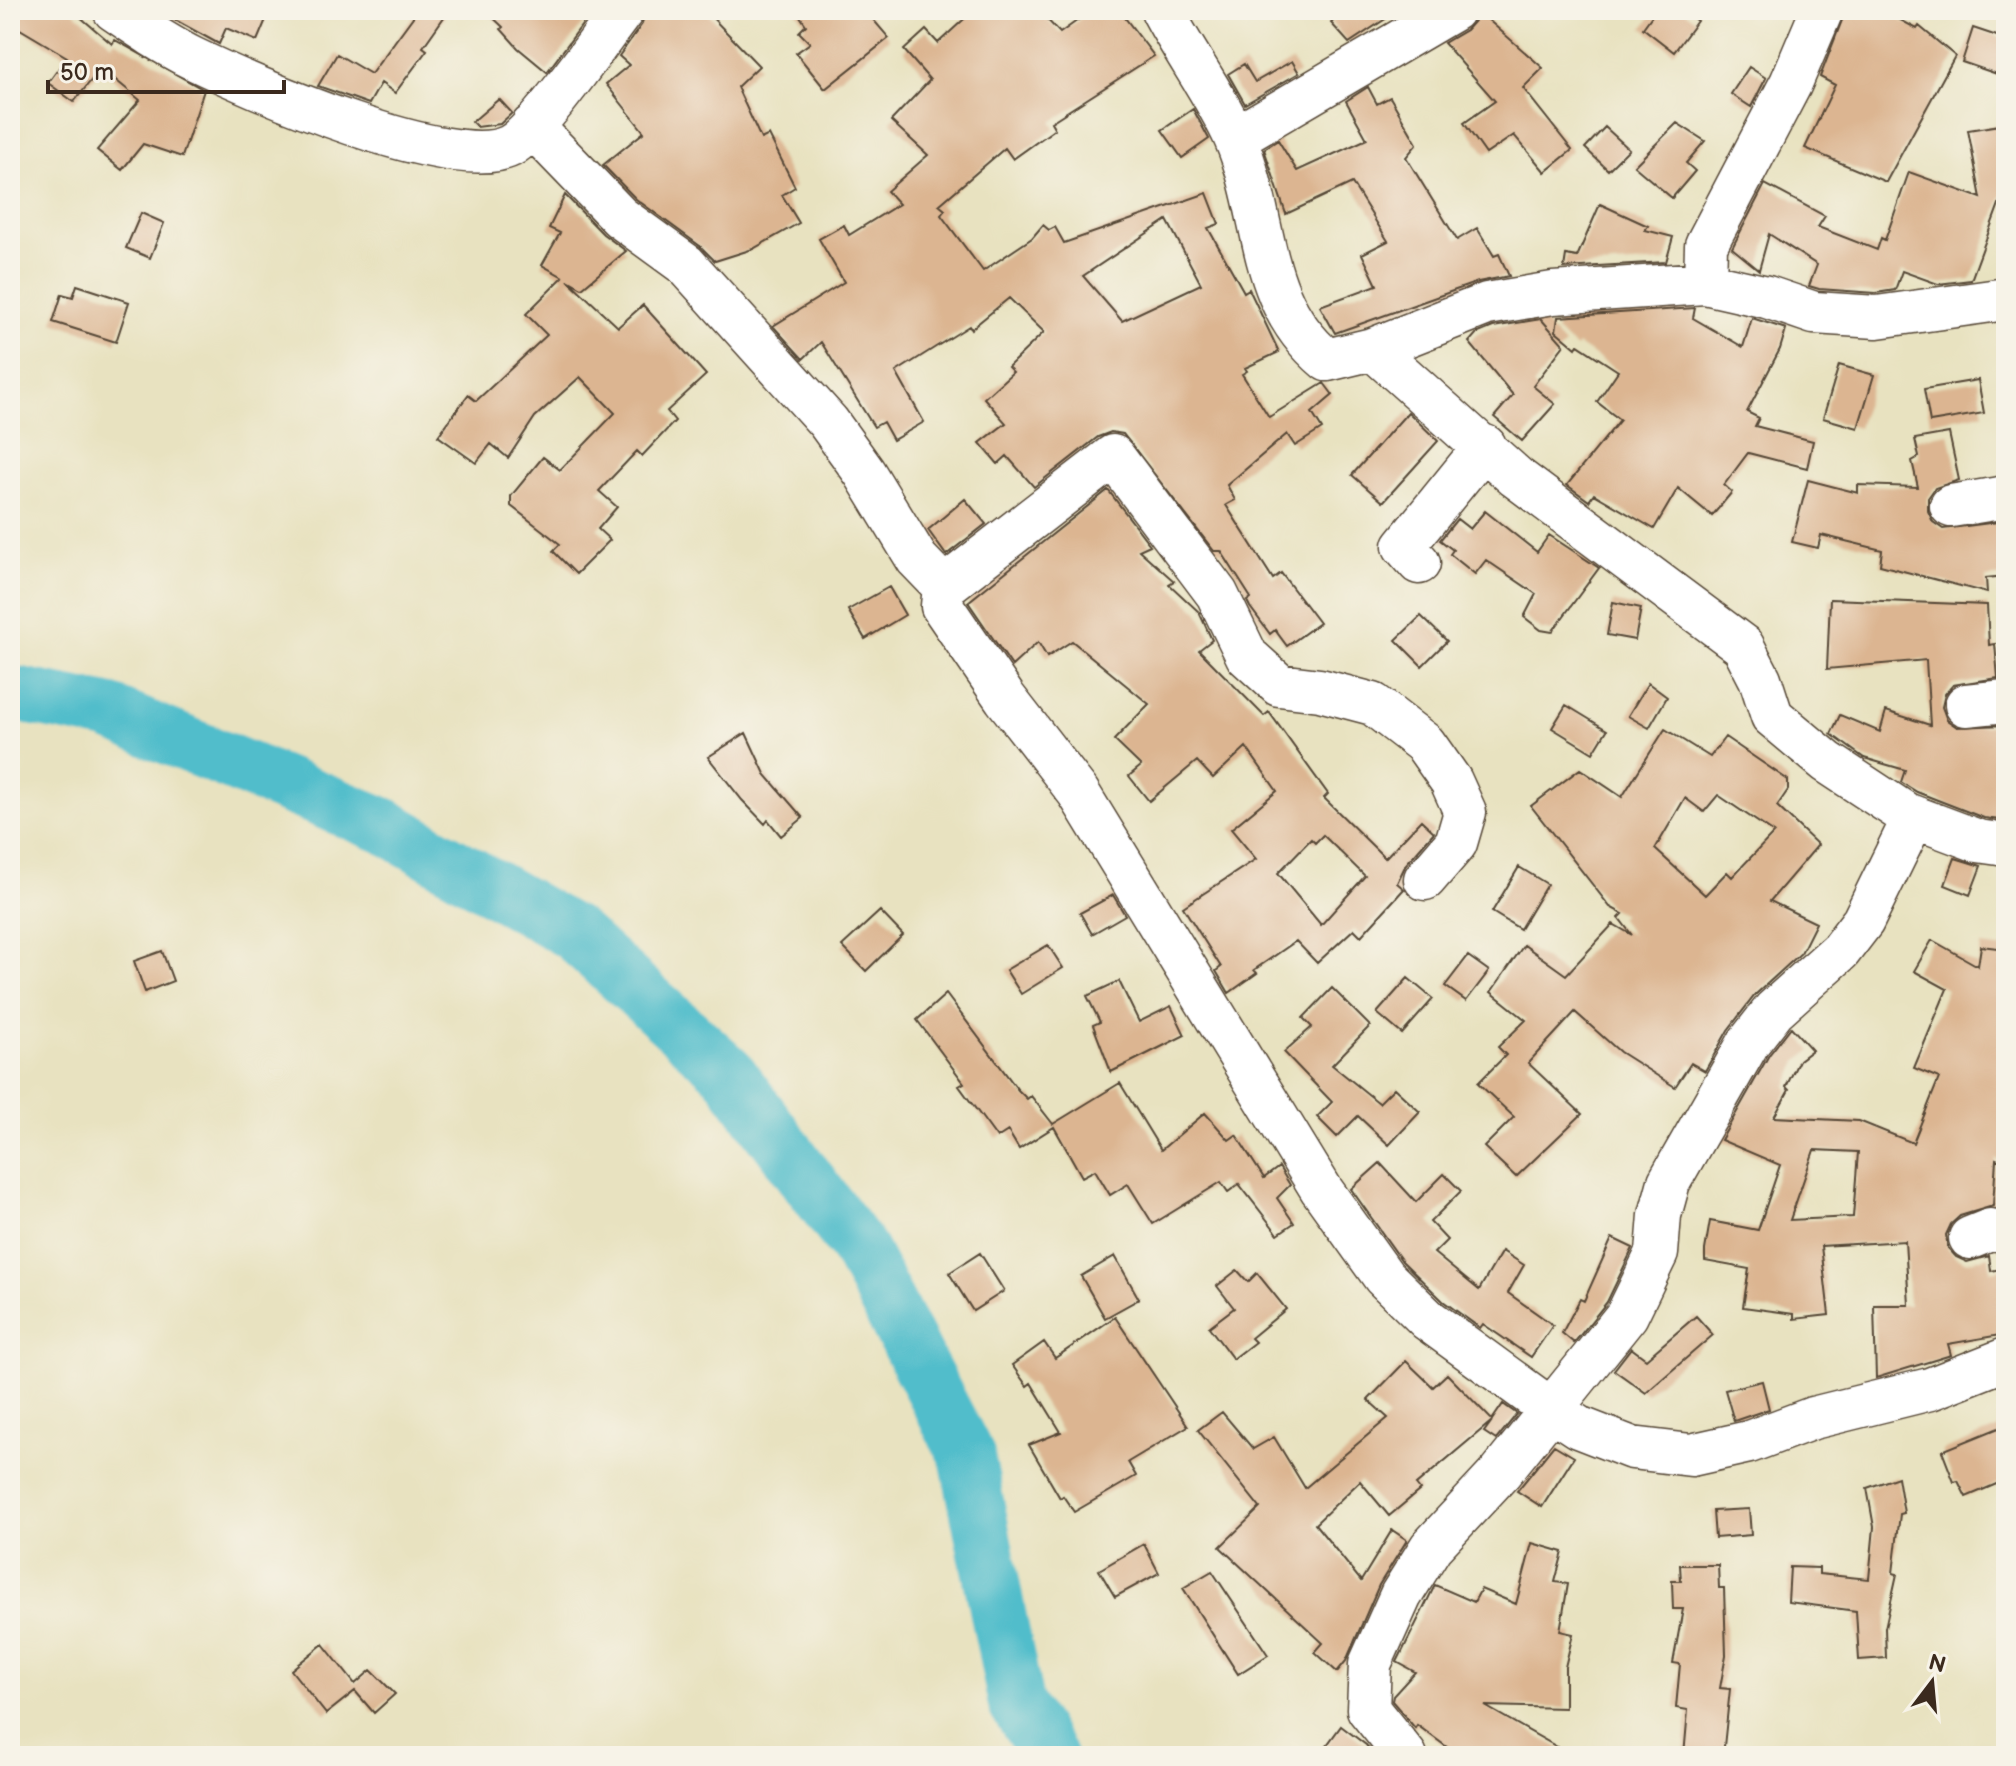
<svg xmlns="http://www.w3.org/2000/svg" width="2016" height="1766" viewBox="0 0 2016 1766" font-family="'Balsamiq Sans',sans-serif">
  <rect width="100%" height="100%" fill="#f7f3e8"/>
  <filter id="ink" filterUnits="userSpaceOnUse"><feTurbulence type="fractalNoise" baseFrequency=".0125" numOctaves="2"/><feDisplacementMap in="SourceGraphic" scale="16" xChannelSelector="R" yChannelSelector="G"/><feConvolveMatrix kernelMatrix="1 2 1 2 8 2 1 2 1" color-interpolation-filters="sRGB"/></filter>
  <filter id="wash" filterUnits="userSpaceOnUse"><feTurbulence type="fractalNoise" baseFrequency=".006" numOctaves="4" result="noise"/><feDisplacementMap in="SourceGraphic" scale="32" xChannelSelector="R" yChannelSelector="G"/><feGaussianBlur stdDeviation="1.8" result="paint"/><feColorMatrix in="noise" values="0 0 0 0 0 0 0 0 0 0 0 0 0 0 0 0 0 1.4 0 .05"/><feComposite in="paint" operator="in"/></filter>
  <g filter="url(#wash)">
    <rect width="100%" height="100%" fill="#e8e2c0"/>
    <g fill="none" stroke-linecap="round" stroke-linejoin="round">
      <!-- river -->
      <path stroke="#51bdcb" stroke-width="56" d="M10 693 108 712 385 826 573 933 727 1071 861 1252 967 1456 1016 1704 1049 1756"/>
    </g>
    <g id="blocks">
      <!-- building -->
      <path fill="#dcb591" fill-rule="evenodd" d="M10 10H72L112 44 115 40 204 90 182 157 143 144 122 170 97 150 140 100 101 68 74 102 48 83 67 57 10 23Z
        M157 10H270L257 41 226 28 219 44Z
        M418 10H449L423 47 427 50 395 93 381 83 369 104 318 86 337 54 371 74Z
        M485 10H593L547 72 518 48 501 29 503 27Z
        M646 10H705L759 66 737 87 761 139 769 135 795 187 782 195 799 223 753 249 715 261 700 246 636 199 603 165 644 132 606 84 629 65 619 56 642 24Z
        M796 10H865L889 38 825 89 796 53 810 43 799 32 806 25Z
        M974 10H1038L1060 33 1092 10H1119L1154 56 1051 122 1055 129 1013 159 1005 148 939 205 945 210 941 215 983 271 1032 238 1043 225 1049 230 1055 227 1064 243 1207 193 1219 224 1208 228 1244 292 1249 289 1279 352 1245 368 1247 371 1242 374 1269 417 1324 383 1333 395 1312 413 1322 429 1295 446 1287 434 1227 485 1235 500 1226 505 1273 579 1281 573 1319 623 1287 646 1275 630 1270 634 1250 607 1247 601 1251 598 1221 551H1214L1123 434 1111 432 1098 437 1034 487 1007 456 998 464 980 443 1006 423 984 398 1013 372 1008 367 1044 332 1009 298 971 329 969 326 896 372 924 422 893 440 883 422 874 427 821 342 803 359 773 326 844 282 819 239 844 225 849 235 899 204 887 191 928 155 891 121 930 80 904 50 926 30 938 43ZM1167 220 1201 284 1122 321 1083 276Z
        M1345 10H1399L1349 43 1331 23Z
        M1477 10 1543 68 1523 88 1572 150 1545 172 1514 135 1486 154 1464 123 1495 101 1444 43 1466 30 1474 21Z
        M1656 10H1683L1697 21 1674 52 1643 28Z
        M1846 10H1882L1917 29 1919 26 1955 56 1886 182 1805 148 1835 85 1820 77Z
        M1973 28 2006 39V77L1962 62Z
        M1292 61 1299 73 1245 104 1228 74 1244 64 1255 82Z
        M1749 67 1766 78 1751 107 1731 94Z
        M1368 87 1377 104 1390 97 1417 144 1406 157 1457 240 1477 228 1494 256 1499 254 1509 276 1478 282 1335 333 1320 306 1377 285 1362 254 1388 241 1352 183 1286 214 1264 149 1278 140 1297 171 1367 139 1346 101Z
        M499 99 512 113 500 124 477 127 472 122Z
        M1193 109 1209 139 1182 158 1162 130Z
        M1677 123 1705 141 1686 163 1695 171 1672 198 1634 166Z
        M2006 124V185L1971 280 1938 284 1902 271 1895 290 1876 293 1819 289 1809 286 1817 265 1769 234 1759 270 1732 248 1765 184 1825 216 1818 227 1877 250 1881 238 1885 240 1909 172 1981 198 1968 130Z
        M1605 127 1629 149 1608 170 1585 148Z
        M565 195 603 234 626 251 582 288 568 280 618 327 643 305 706 375 667 411 675 421 642 456 637 451 599 491 617 507 598 529 610 540 576 574 553 551 560 544 511 506V496L543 457 560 470 615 413 580 377 535 417 508 458 491 444 476 463 438 436 468 395 476 401 547 335 526 314 563 277 542 265 560 233 549 228Z
        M1600 204 1648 226 1645 230 1673 237 1666 262 1564 268 1566 255 1577 257Z
        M141 213 164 223 150 258 126 248Z
        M77 285 129 302 116 342 53 322 62 294 73 297Z
        M1695 308 1693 318 1743 347 1752 318 1786 329 1780 349 1747 412 1759 418 1755 426 1813 441 1807 468 1748 453 1724 485 1732 492 1712 516 1678 488 1654 529 1594 494 1589 501 1567 485 1620 420 1597 402 1618 371 1578 345 1576 348 1556 331 1558 317Z
        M1541 319 1564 345 1533 386 1555 404 1522 441 1494 417 1513 395 1469 342 1476 334 1493 327Z
        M1839 365 1874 375 1858 428 1823 418Z
        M1978 380 1984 413 1930 422 1924 389Z
        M1408 412 1438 441 1383 502 1352 475Z
        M1949 433 1959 480 1935 488 1928 498V511L1933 522 1943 529 2006 521V576L1986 578 1987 593 1880 565 1882 550 1821 535 1818 548 1792 542 1808 480 1858 493V485L1918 487 1912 461 1919 457 1915 439Z
        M1108 490 1150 545 1139 550 1174 581 1169 584 1199 612 1212 640 1199 650 1264 716 1269 712 1328 794 1324 798 1385 858 1421 820 1434 832 1406 864 1397 883 1404 889 1361 936 1354 929 1317 963 1296 941 1254 970 1257 973 1229 993 1216 971 1221 967 1183 907 1256 859 1231 829 1277 791 1246 747 1213 778 1197 761 1149 801 1129 776 1141 766 1114 740 1149 704 1072 641 1047 657 1038 642 1012 666 968 602ZM1323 835 1365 876 1321 925 1278 873 1311 839 1315 843Z
        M965 499 986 524 946 555 928 530Z
        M1485 511 1537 552 1549 535 1599 568 1552 632 1541 630 1524 617 1536 594 1486 560 1475 574 1450 554 1453 550 1440 540 1457 519 1470 529Z
        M889 587 905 615 865 639 848 610Z
        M1830 599 1987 605 1989 645 1995 644 1998 678 1953 685 1945 694 1942 707 1947 720 1957 727 2006 725V772H2001L2000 820 1984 818 1917 792 1901 782 1905 770 1864 758 1831 734 1840 715 1880 732 1886 711 1930 725 1926 660 1827 669Z
        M1613 602 1641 608 1635 640 1607 635Z
        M1421 616 1447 641 1422 666 1396 640Z
        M1648 683 1667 697 1649 728 1628 716Z
        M1566 705 1607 730 1593 753 1552 728Z
        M1665 729 1710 757 1725 737 1788 780V790L1777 806 1818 845 1770 901 1816 923 1801 953 1755 995 1728 1030 1705 1071 1691 1063 1675 1087 1620 1052 1575 1012 1528 1063 1582 1114 1516 1177 1484 1147 1514 1117 1478 1083 1506 1055 1498 1047 1526 1020 1491 992 1524 945 1566 975 1613 924 1632 935 1619 918 1623 914 1610 907 1531 806 1580 769 1622 797ZM1718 795 1774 833 1732 877 1727 872 1705 895 1655 849 1685 798 1704 812Z
        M746 733 765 774 803 818 781 836 768 820 765 824 742 800 708 757Z
        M1955 858 1981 866 1970 895 1945 885Z
        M1519 867 1547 884 1520 929 1492 912Z
        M1113 895 1125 915 1092 934 1080 913Z
        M880 911 903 935 866 971 842 946Z
        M1932 940 1978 966 1981 946 2006 949V1163L1996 1159 1993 1206 1960 1216 1951 1224 1946 1235 1948 1248 1956 1257 1967 1262 1989 1256 1991 1271 2006 1268V1334L1948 1344 1951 1355 1876 1378 1874 1305H1909L1905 1241 1821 1246 1829 1315 1794 1319V1314L1743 1307 1749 1269 1705 1261V1250L1710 1221 1758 1230 1780 1165 1721 1140 1769 1055 1791 1027 1812 1050 1799 1060 1786 1087 1789 1090 1774 1117 1859 1121 1913 1143 1939 1078 1914 1068 1947 989 1914 971ZM1814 1150 1858 1152 1853 1217 1790 1220Z
        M1048 945 1063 968 1021 994 1006 970Z
        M162 951 173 981 145 992 134 961Z
        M1468 956 1489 971 1466 1001 1445 986Z
        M1408 978 1433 999 1402 1034 1377 1013Z
        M1119 981 1139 1022 1171 1006 1185 1035 1111 1072 1093 1025 1100 1022 1087 996Z
        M1332 988 1370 1026 1332 1065 1379 1103 1394 1088 1420 1112 1389 1145 1358 1116 1337 1137 1317 1117 1332 1102 1284 1052 1312 1027 1303 1018Z
        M946 994 1018 1090 1027 1099 1031 1096 1053 1124 1120 1083 1161 1150 1205 1113 1229 1140 1236 1135 1264 1178 1279 1167 1290 1185 1277 1198 1294 1223 1278 1234 1239 1184 1228 1192 1221 1182 1153 1224 1128 1184 1110 1195 1095 1170 1082 1177 1054 1127 1019 1149 1008 1131 997 1138 959 1086 964 1083 917 1020Z
        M1380 1163 1416 1202 1444 1174 1461 1191 1430 1222 1447 1240 1434 1253 1479 1290 1502 1251 1524 1265 1508 1293 1553 1325 1531 1357 1483 1324 1480 1328 1443 1301 1402 1261 1351 1189Z
        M1612 1238 1633 1248 1607 1302 1574 1343 1562 1333 1580 1299 1584 1301Z
        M980 1253 1004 1291 973 1311 949 1273Z
        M1115 1256 1139 1299 1105 1318 1081 1276Z
        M1237 1270 1248 1282 1257 1273 1286 1309 1251 1338 1255 1342 1233 1359 1209 1327 1234 1308 1217 1286Z
        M1696 1316 1713 1335 1646 1393 1614 1370 1631 1348 1646 1359Z
        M1115 1317 1188 1426 1128 1462 1136 1476 1074 1512 1063 1496 1060 1498 1029 1445 1061 1432 1031 1383 1027 1386 1012 1365 1044 1342 1055 1358Z
        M1406 1361 1433 1387 1447 1374 1492 1420 1503 1404 1517 1414 1496 1440 1484 1432 1492 1421 1416 1485 1420 1490 1389 1516 1360 1481 1315 1524 1361 1581 1392 1530 1407 1540 1379 1585 1346 1661 1337 1672 1315 1652 1323 1643 1220 1547 1260 1508 1198 1430 1222 1412 1253 1449 1274 1437 1305 1488 1388 1418 1368 1400Z
        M1762 1381 1769 1409 1734 1421 1725 1390Z
        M2006 1425V1480L1966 1497 1958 1481 1954 1482 1942 1451Z
        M1554 1445 1574 1457 1542 1507 1517 1491Z
        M1898 1477 1904 1513 1900 1514 1893 1573 1897 1574 1885 1628 1886 1658 1859 1660 1856 1611 1788 1602 1790 1567 1819 1568V1574L1869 1579 1874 1527 1867 1488Z
        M1749 1509 1751 1535 1715 1538 1713 1511Z
        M1532 1543 1563 1552 1555 1582 1568 1584 1560 1631 1573 1634 1565 1667V1708L1485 1706 1573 1756H1459L1417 1725 1415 1728 1392 1701 1393 1696 1415 1672 1397 1662 1435 1585 1474 1602 1481 1589 1516 1604Z
        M1144 1544 1159 1573 1115 1597 1099 1570Z
        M1680 1565H1718L1719 1588H1724L1726 1655 1720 1688 1730 1689 1723 1756H1684L1688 1710 1676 1708 1680 1664 1673 1663 1683 1609H1673L1672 1581H1681Z
        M1212 1571 1268 1655 1238 1674 1183 1588Z
        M323 1644 355 1684 371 1670 395 1694 374 1713 355 1691 326 1714 291 1670Z
        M1341 1726 1366 1745 1375 1756H1319Z"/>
    </g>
  </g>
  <g filter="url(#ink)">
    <use href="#blocks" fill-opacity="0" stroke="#554636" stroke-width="2"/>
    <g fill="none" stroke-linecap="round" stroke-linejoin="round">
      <defs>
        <path id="minor" d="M114 10C139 27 164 44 192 58 252 87 452 175 510 146 537 132 601 38 623 10
          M1162 10C1183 51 1218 98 1235 138 1269 217 1255 300 1327 360L1373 349 1516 477 1743 646 1760 679 1772 716 1827 762 1906 814 1978 841 2006 845
          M532 126 620 217 686 265 828 422 864 472 917 559 944 587 942 606 1005 698 1078 792 1321 1189 1384 1277 1427 1319 1549 1408 1578 1427 1632 1448 1691 1455 1749 1442 1813 1418 1930 1389 2006 1359
          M1235 138 1453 10
          M1705 283 1706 245 1791 83 1822 10
          M1373 349 1487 304 1553 293 1705 283 1767 297 1814 313 1877 317 2006 299
          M1951 506 2006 497
          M1419 563 1404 546 1485 446
          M944 587 1113 456 1217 594 1247 656 1279 685 1320 690 1373 704 1425 744 1451 781 1465 812 1456 843 1425 879
          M1966 705 2006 701
          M1970 1238 1990 1230 2006 1232
          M1406 1756 1368 1709 1370 1664 1401 1595 1431 1547 1500 1473 1627 1315 1657 1253 1660 1215 1669 1182 1749 1042 1774 1010 1840 951 1863 921 1914 817"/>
      </defs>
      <!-- minor casing -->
      <use href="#minor" stroke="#554636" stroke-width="45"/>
      <!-- minor -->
      <use href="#minor" stroke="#fff" stroke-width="42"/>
    </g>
  </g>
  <!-- margin -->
  <rect width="2016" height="1766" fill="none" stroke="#f7f3e8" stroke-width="40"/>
  <!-- north arrow -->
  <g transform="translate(1932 1682) rotate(16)" stroke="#f7f3e8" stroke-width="6" paint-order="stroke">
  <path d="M0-6L14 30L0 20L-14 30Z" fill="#3b2a1e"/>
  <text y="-12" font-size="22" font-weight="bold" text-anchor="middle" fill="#3b2a1e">N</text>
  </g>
  <!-- scale -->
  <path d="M48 80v12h236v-12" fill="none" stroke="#3b2a1e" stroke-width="4"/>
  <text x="60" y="80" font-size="24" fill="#3b2a1e" stroke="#f7f3e8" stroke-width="6" paint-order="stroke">50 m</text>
</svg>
